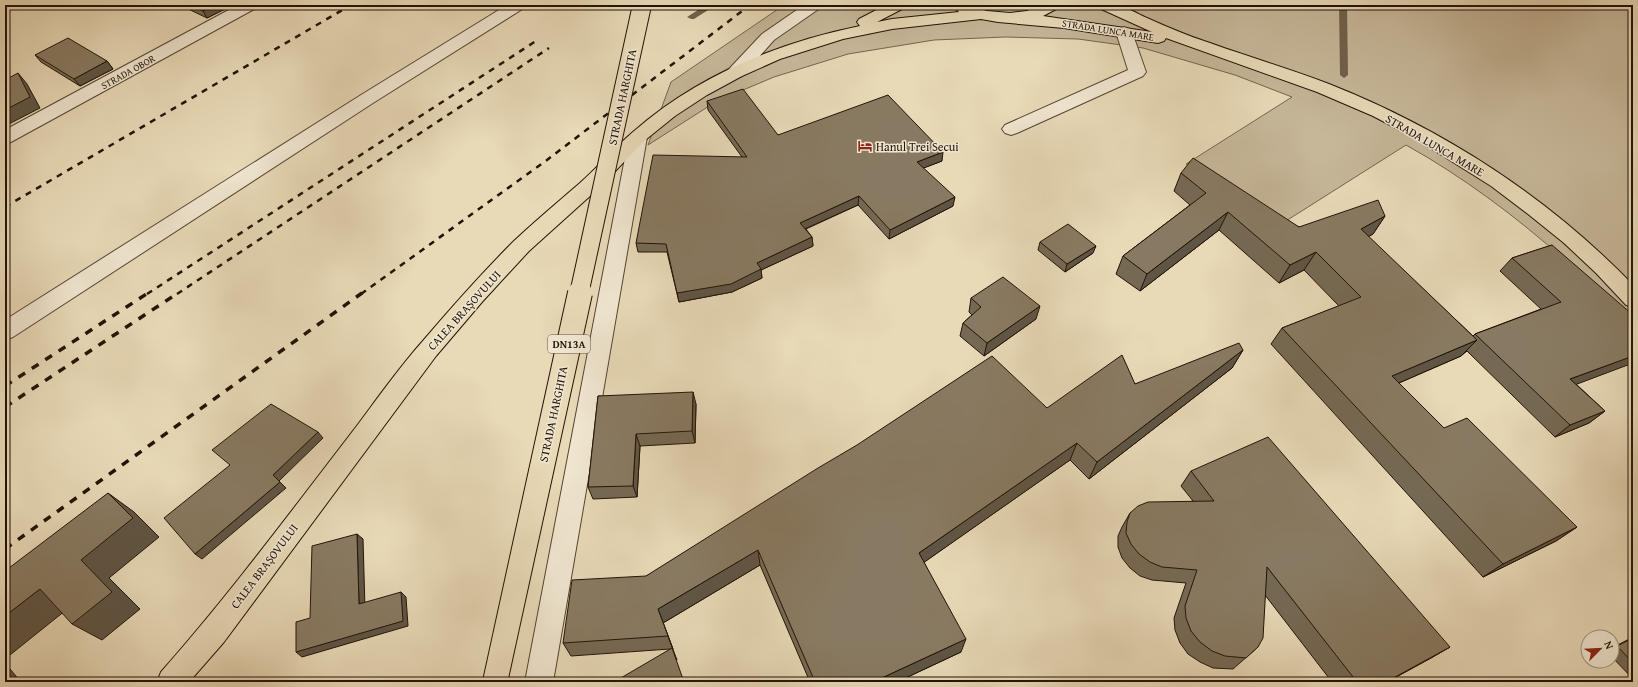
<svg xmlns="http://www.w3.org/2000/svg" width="1638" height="687" viewBox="0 0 1638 687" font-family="'Gentium Book Plus',serif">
  <rect width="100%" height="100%" fill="#e8d9b7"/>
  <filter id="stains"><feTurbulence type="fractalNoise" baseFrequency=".005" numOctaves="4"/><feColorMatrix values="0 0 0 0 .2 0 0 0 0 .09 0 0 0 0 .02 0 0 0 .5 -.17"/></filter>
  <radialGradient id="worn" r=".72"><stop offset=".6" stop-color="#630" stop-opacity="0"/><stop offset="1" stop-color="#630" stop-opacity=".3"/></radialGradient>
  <!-- green -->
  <path fill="#c6b799" stroke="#746550" d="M784 5H1633V331C1611 308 1590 282 1566 261 1518 218 1462 176 1406 145L1278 226 1186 164 1292 97 1235 75 1143 48 1078 39 1005 37 934 40 848 54 774 77 717 101 648 145 671 82Z"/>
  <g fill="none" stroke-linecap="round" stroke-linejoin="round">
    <!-- stream -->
    <path fill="#70624c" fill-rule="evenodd" d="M706 5H716L694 19H691L687 17Z
      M1339 5H1347L1348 75 1344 78 1340 75Z"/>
    <defs>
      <path id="minor" d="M238 5H258L256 8 11 142 5 144V130Z
        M507 5H526L524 8 373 103 13 337 5 340V320L361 95Z
        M804 5H822L820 8 774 40 742 76 736 77 730 76 727 72 730 68 762 34Z
        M1124 27 1130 29 1132 32 1146 72 1143 76 1017 133 1011 135 1005 133 1002 129 1005 125 1128 70 1116 32 1118 29Z
        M638 131 644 133 647 137 553 682H525L629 137 632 133Z"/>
      <path id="major" d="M886 5H906L904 8 877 22 892 19 959 12 957 10 959 7 965 5 987 11 1010 13 1027 11 1041 5H1060L1058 8 1043 16 1152 32 1099 8 1097 5C1104 5 1112 4 1119 5 1128 8 1138 14 1147 18 1167 27 1188 36 1210 43 1249 57 1290 69 1329 84 1443 129 1548 197 1633 285V307L1626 305 1596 273 1564 243 1528 214 1491 186 1413 137 1373 116 1317 92 1166 38 1164 41 1158 43 1064 28 998 22 981 19 892 29 843 39 780 59 742 76 707 95 675 116 644 141 600 187 529 251 482 302 436 356 224 642 189 682H157L161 672C230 594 292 510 356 427 377 399 398 369 422 342 451 308 482 273 514 241 535 221 558 202 580 183 598 167 614 148 633 132 697 76 777 43 860 26L857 22 859 19Z"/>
    </defs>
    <!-- minor casing -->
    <use href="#minor" stroke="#534432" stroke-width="2"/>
    <!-- major casing -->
    <use href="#major" stroke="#211306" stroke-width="2"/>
    <!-- minor -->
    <use href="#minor" fill="#f0e6d0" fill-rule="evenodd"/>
    <!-- major -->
    <use href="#major" fill="#e8d9b7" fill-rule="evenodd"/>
    <!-- rail-far1 -->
    <path stroke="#211306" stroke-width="2.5" stroke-dasharray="6 6" stroke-linecap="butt" d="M5 207 351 5
      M147 294 539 39
      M177 294 549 48
      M361 294 547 160 750 5"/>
    <!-- rail -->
    <path stroke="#211306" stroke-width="3.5" stroke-dasharray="8 8" stroke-linecap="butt" d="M5 386 148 293
      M5 407 178 293
      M5 549 362 293"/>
    <defs>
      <path id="major-bridge-far1" d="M579 294 642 5"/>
      <path id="major-bridge" d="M495 682 580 293"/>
    </defs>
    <!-- major-bridge-far1 casing -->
    <use href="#major-bridge-far1" stroke="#211306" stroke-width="20" stroke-linecap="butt"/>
    <!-- major-bridge casing -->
    <use href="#major-bridge" stroke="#211306" stroke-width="26" stroke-linecap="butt"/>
    <!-- major-bridge-far1 -->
    <use href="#major-bridge-far1" stroke="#e8d9b7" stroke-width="18"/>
    <!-- major-bridge -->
    <use href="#major-bridge" stroke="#e8d9b7" stroke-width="24"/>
  </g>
  <!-- wall -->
  <path fill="#756954" stroke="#211306" d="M180 5H233L207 18Z
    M35 55 107 61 113 69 80 86 41 62Z
    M707 101 778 135 942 161 923 168 953 206 889 239 858 205 806 229 812 237 813 246 761 270 762 278 732 292 679 302 667 252H638L636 243 742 157 708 110Z
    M1181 173 1299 227 1385 216 1373 234 1368 237 1473 336 1475 334 1541 309 1500 271 1512 258 1552 245 1576 384 1605 411 1589 423 1555 437 1467 351 1461 356 1399 383 1444 428 1577 527 1556 541 1483 577 1271 344 1282 328 1339 306 1304 270 1279 283 1219 230 1140 291 1116 274 1123 256 1190 205 1174 191Z
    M1040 242 1093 253 1065 272 1038 250Z
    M971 298 1036 319 984 356 960 336 963 323 972 315 969 312Z
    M1243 350 1232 368 1089 479 1070 460 924 562 961 652 897 682H810L760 565 663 623 677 660 670 649 571 656 563 643 646 576 1047 408 1135 384Z
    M598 396 696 404 695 443 640 446 637 497 593 499 588 487Z
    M1191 471 1450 647 1431 658 1387 682H1332L1265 595 1258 647 1233 669 1213 668 1200 662 1188 654 1180 643 1175 630 1174 618 1186 583 1152 580 1140 576 1130 568 1122 558 1118 547V536L1122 527 1130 513 1193 501 1181 486Z
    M1633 637V679L1612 657V648Z"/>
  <!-- shaded-wall -->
  <path fill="#5f5545" stroke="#211306" d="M214 5H233L207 18 203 11Z
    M107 61 113 69 80 86 74 79Z
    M18 73 27 84 40 108 5 126V110Z
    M943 152 942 161 916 171 917 162Z
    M859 196 858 205 800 231V223Z
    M955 197 953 206 889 239 890 230Z
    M1228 212 1219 230 1140 291 1147 274Z
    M1385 216 1373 234 1349 247 1361 229Z
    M812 237 813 246 761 270 762 278 732 292 679 302 677 293 757 263Z
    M1096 246 1093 253 1065 272 1067 264Z
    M1316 252 1304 270 1279 283 1290 265Z
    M1040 306 1036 319 984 356 987 343Z
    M1477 340 1461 356 1378 392 1392 376Z
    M1243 350 1232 368 1089 479 1097 462Z
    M1633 356V363L1556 392 1570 379Z
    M693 392 696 404 695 443 692 431Z
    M1605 411 1589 423 1555 437 1570 425Z
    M318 432 323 438 279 481 273 475Z
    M636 434 640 446 637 497 633 486Z
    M1077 443 1070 460 916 568 919 553Z
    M280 482 286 488 202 559 195 554Z
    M108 493 134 512 159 537 109 578 140 609 102 640 72 624 81 560Z
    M1577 527 1556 541 1483 577 1503 564Z
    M357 534 363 539 365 609 359 604Z
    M758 550 760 565 663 623 673 649 658 609Z
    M40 589 71 606 5 659V616Z
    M401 592 406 597 408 626 302 657 296 652Z
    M966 639 961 652 897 682H873Z
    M1450 647 1431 658 1387 682H1386Z
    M5 663 21 682H5Z"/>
  <!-- building -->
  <path fill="#887a62" stroke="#211306" d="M191 5H214L203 11Z
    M68 38 107 61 74 79 35 55Z
    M18 73 30 97 5 110V80Z
    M743 89 778 135 888 95 943 152 917 162 955 197 890 230 859 196 800 223 812 237 757 263 761 269 731 284 677 293 666 244 636 243 653 155 747 157 707 101Z
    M1193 158 1299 227 1378 200 1385 216 1361 229 1477 340 1392 376 1444 428 1467 418 1577 527 1503 564 1282 328 1361 297 1316 252 1290 265 1228 212 1147 274 1123 256 1206 193 1181 173Z
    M1068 224 1096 246 1067 264 1040 242Z
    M1552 245 1633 315V356L1570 379 1605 411 1570 425 1475 334 1561 302 1512 258Z
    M1003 277 1040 306 987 343 963 323 981 307 971 298Z
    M1239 343 1243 350 1097 462 1077 443 919 553 966 639 873 682H815L758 550 658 609 668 636 563 643 572 580 646 576 818 468 857 445 992 356 1047 408 1122 355 1135 384Z
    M693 392 692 431 636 434 633 486 588 487 598 396Z
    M271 404 318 432 273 475 280 482 195 554 164 518 230 465 212 450Z
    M1268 437 1450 647 1386 682H1357L1267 567 1263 638 1258 647 1246 658 1225 656 1212 651 1200 642 1191 631 1186 618 1185 606 1197 570 1162 567 1150 562 1139 554 1131 544 1126 533 1127 522 1130 513 1138 506 1148 502 1214 501 1191 471Z
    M108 493 133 518 81 560 112 592 72 624 40 589 5 616V571Z
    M357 534 359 604 401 592 403 621 296 652V622L310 618 312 546Z
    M1633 638V663L1617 646Z
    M672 648 684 682H614Z"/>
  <!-- icons -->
  <defs>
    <symbol id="hotel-bare" viewBox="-9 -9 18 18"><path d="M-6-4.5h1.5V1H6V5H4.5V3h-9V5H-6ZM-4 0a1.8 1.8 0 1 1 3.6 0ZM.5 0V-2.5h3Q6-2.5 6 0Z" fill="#8f2418" stroke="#f0e6d0" stroke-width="2.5" paint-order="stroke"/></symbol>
  </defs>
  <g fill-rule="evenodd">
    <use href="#hotel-bare" x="855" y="136" width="20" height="20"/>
  </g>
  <g text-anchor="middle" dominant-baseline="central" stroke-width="3" stroke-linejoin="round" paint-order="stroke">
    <!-- far-street labels -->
    <g font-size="10" fill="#211306" stroke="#f0e6d0">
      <text transform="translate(1108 30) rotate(9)">STRADA LUNCA MARE</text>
      <text transform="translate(128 72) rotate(-29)">STRADA OBOR</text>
    </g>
    <!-- shield labels -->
    <rect fill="#f0e6d0" stroke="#5f5243" stroke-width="1" x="548" y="335" width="42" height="18" rx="3"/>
    <g font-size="11" font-weight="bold" fill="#211306">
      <text x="569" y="344">DN13A</text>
    </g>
    <!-- street labels -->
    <g font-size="12" fill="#211306" stroke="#f0e6d0">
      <text transform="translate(622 97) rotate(-78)">STRADA HARGHITA</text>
      <text transform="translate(1435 145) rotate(30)">STRADA LUNCA MARE</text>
      <text transform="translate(464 310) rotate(-48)">CALEA BRAȘOVULUI</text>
      <text transform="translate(553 414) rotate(-78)">STRADA HARGHITA</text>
      <text transform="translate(264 566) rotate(-53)">CALEA BRAȘOVULUI</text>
    </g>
    <!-- poi labels -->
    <g font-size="12" fill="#211306" stroke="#f0e6d0" text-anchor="start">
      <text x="876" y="146">Hanul Trei Secui</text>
    </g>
  </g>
  <!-- margin -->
  <rect width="1638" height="687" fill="none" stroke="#e8d9b7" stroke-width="20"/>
  <rect x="6" y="6" width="1626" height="675" fill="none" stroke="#211306" stroke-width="2"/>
  <rect x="10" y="10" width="1618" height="667" fill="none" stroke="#211306"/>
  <!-- north arrow -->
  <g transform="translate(1600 649) rotate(66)"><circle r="19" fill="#f0e6d0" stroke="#9d927f"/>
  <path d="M0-3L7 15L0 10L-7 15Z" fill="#8f2418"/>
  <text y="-6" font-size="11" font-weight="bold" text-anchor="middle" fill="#211306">N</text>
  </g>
  <rect width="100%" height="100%" filter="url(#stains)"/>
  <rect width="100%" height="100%" fill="url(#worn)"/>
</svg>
